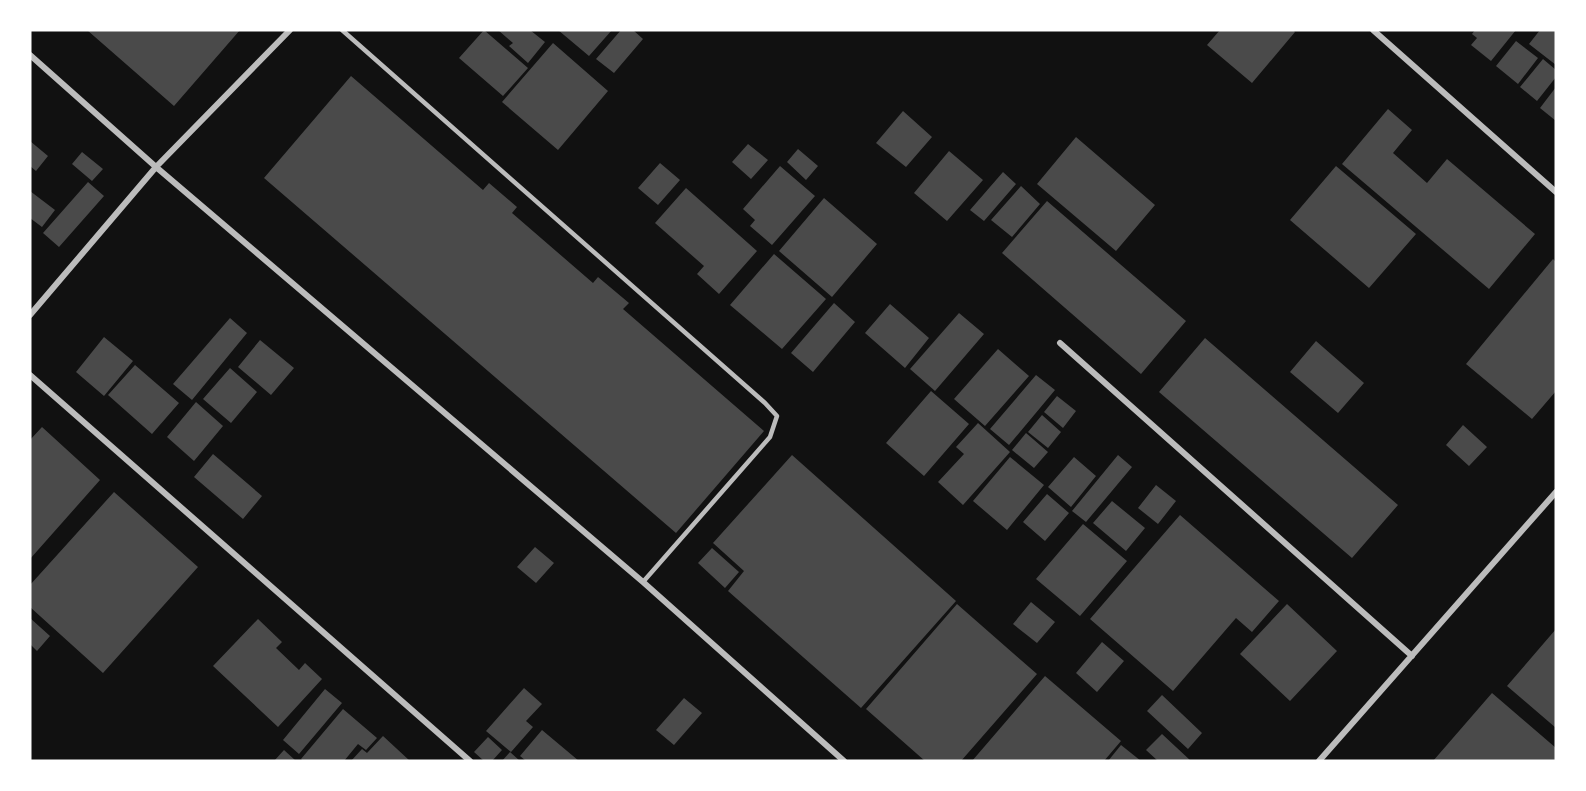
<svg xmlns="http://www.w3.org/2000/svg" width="1586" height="791" viewBox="0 0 1586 791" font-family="'Alegreya Sans',sans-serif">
  <rect width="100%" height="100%" fill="#111"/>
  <!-- building -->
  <path fill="#4a4a4a" d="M87 30H240L174 106Z
    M484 30 528 68 503 96 459 58Z
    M498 30H530L545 42 528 63 509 46 513 43Z
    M558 30H612L589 56Z
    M621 30H633L643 39 614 73 596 59Z
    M1220 30H1293L1295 32 1252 83 1207 45Z
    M1475 30H1516L1491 61 1471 45 1477 38 1472 34Z
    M1540 30H1556V65L1529 44Z
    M1516 41 1538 58 1518 84 1496 66Z
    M553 43 608 91 558 150 502 102Z
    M1543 59 1556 70V77L1537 101 1520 87Z
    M351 76 483 190 489 183 517 207 512 213 593 283 598 277 629 303 623 309 764 431 676 533 264 178Z
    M1556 87V121L1540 108Z
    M1388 109 1412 130 1393 153 1427 183 1447 159 1535 234 1489 289 1342 164Z
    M903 111 932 137 906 167 876 143Z
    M1076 137 1155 205 1116 251 1037 184Z
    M30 141 48 156 36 171 30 166Z
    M748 144 768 160 751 179 732 162Z
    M798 149 818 166 806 180 787 162Z
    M949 151 983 180 947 221 914 193Z
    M82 152 103 169 92 181 72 164Z
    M660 163 680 180 658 205 638 188Z
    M780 166 815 196 772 245 750 226 755 220 743 209Z
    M1336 166 1416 234 1369 288 1290 220Z
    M1003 172 1016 184 984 221 970 210Z
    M88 182 104 196 59 247 43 233Z
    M1021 186 1040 204 1012 237 991 220Z
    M686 188 757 251 719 294 697 274 704 266 655 223Z
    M30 191 55 210 42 227 30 218Z
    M824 198 877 244 832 297 779 251Z
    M1047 201 1186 321 1141 374 1002 253Z
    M774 254 826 299 782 349 730 305Z
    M1553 259 1556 262V391L1532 419 1466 364Z
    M834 303 855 322 813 372 791 353Z
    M890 304 929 338 905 368 865 333Z
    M959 313 984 334 935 391 910 369Z
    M230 318 247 333 192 400 173 384Z
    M104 337 133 361 104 396 76 372Z
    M1205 338 1398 505 1352 558 1159 392Z
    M260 340 294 368 271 395 238 367Z
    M1316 341 1364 383 1338 413 1290 372Z
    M998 349 1029 376 985 426 954 399Z
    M135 365 179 403 152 434 108 395Z
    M230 368 257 392 231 423 203 399Z
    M1036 375 1055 390 1009 445 990 429Z
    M931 391 969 424 924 476 886 443Z
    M1057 396 1076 411 1063 428 1044 412Z
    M196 402 223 426 194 461 167 437Z
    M1042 415 1061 432 1048 448 1028 432Z
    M978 423 1010 452 963 505 938 482 964 454 956 447Z
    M1463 425 1487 447 1469 466 1446 445Z
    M42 427 100 480 30 559V440Z
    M1026 433 1048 452 1034 468 1012 450Z
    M213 454 262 496 243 519 194 477Z
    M792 455 956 601 861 708 728 591 744 571 713 543Z
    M1118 455 1132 467 1086 522 1072 511Z
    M1010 457 1044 485 1007 530 973 501Z
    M1074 457 1096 476 1071 507 1048 487Z
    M1156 485 1176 501 1158 524 1138 508Z
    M114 492 198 567 103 673 30 607V585Z
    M1047 494 1069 513 1045 541 1023 522Z
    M1112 501 1145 528 1126 551 1093 523Z
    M1180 515 1279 601 1252 632 1236 618 1173 691 1090 619Z
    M1083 524 1127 561 1080 616 1036 579Z
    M535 547 554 563 536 583 517 567Z
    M712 548 739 572 725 588 698 563Z
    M1031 602 1055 622 1037 643 1013 624Z
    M957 604 1037 674 961 761H925L866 709Z
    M1287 604 1337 651 1290 701 1240 654Z
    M30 618 50 636 37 651 30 644Z
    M258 619 282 642 276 648 299 670 305 663 322 679 278 727 213 666Z
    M1556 629V728L1507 686Z
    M1102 642 1124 661 1097 692 1076 673Z
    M1045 676 1121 741 1104 761H972Z
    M524 688 542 704 526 721 533 727 511 752 486 731Z
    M325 689 342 703 299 754 283 740Z
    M1492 693 1556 748V761H1433Z
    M1162 695 1202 733 1188 749 1147 711Z
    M684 698 702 713 674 745 656 730Z
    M343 709 377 738 366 750 358 744 344 761H303L301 759Z
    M542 730 579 761H526L520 756Z
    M1162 734 1191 761H1158L1146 750Z
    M383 736 410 761H351L362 749 367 753Z
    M488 737 502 750 492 761H484L474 752Z
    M1121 745 1141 761H1108Z
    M284 750 296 761H274Z
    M510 752 520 761H502Z"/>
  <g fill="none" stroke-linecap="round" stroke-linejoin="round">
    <!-- service -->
    <path stroke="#bcbcbc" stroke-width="4.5" d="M342 30 765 403 777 416 770 437 643 582"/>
    <!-- minor -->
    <path stroke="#bcbcbc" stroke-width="6" d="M1373 30 1556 192
      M30 55 156 167 643 582 844 761
      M30 315 156 167 290 30
      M1060 343 1412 656
      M30 375 470 761
      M1319 761 1556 492"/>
  </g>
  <!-- border -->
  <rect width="1586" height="791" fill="none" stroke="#ffffff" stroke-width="63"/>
</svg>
